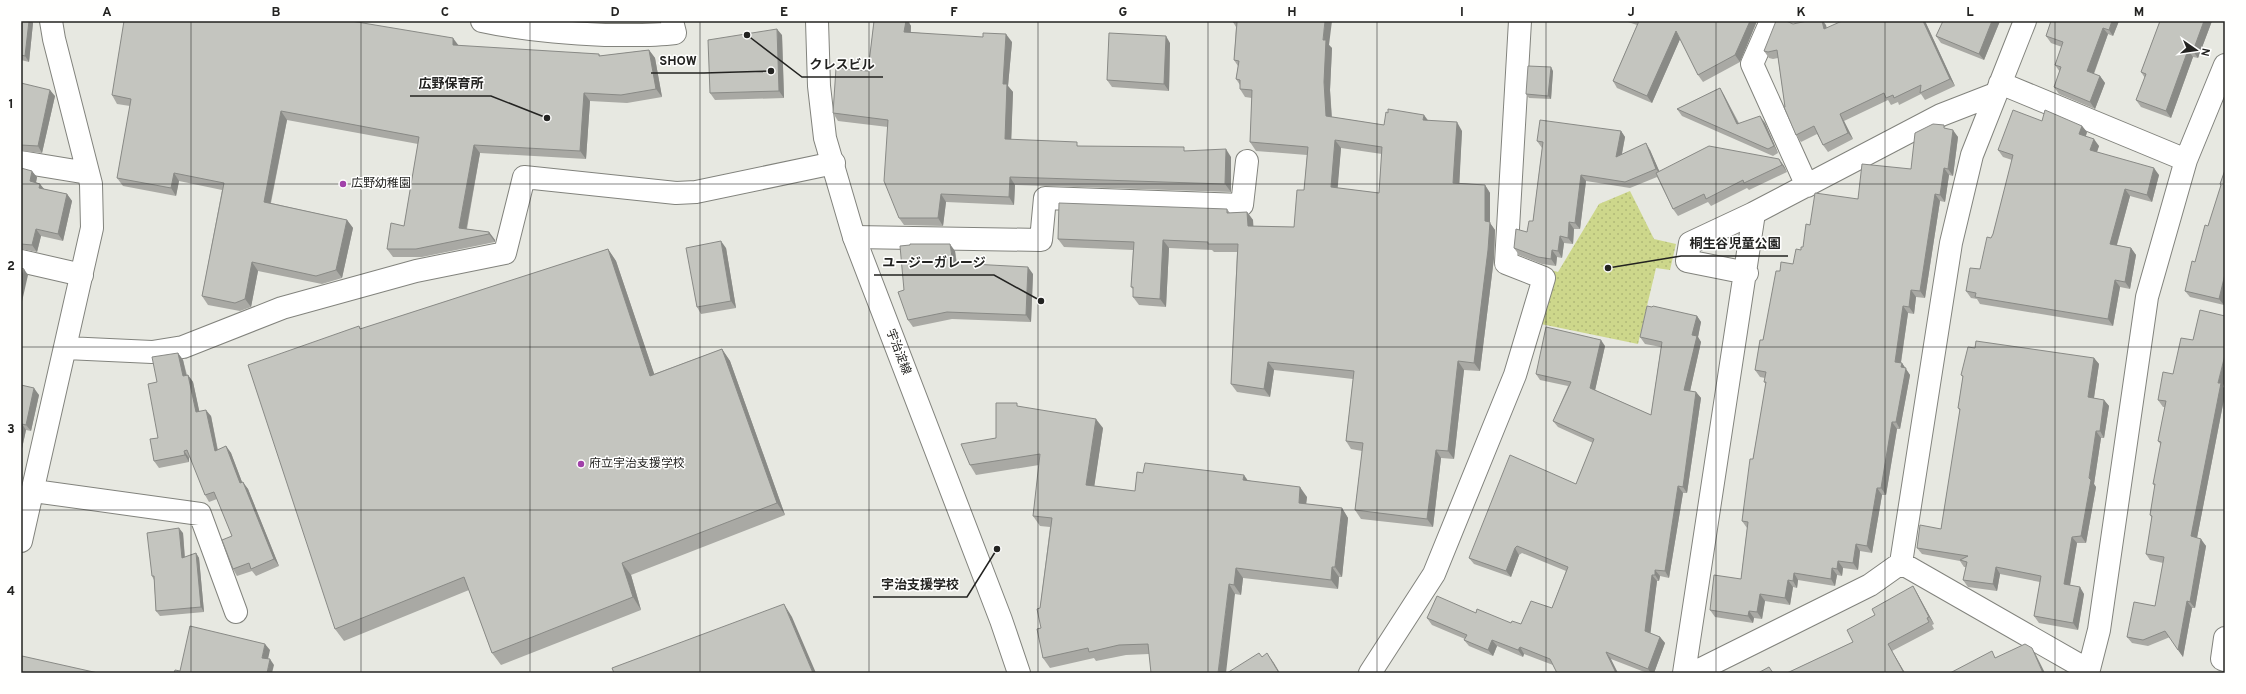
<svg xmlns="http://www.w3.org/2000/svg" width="2246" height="694" viewBox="0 0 2246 694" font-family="Overpass,'Noto Sans JP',sans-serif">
  <defs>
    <pattern id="park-dots" width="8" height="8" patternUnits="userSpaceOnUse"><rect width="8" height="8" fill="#cdd78b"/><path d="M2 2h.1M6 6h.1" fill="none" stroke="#b0b878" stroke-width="1.8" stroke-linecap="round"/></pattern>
  </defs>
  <rect width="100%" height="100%" fill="#e7e8e1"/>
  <!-- park -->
  <path fill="url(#park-dots)" d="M1630 191 1654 239 1676 244 1670 270 1656 268 1638 344 1541 324 1547 269 1558 272 1599 204Z"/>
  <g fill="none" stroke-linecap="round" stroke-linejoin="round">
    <defs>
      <path id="minor" d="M482 21C523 30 562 33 605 35 629 35 652 36 675 33L672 21
        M1771 21 1752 64 1807 186
        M2000 83 2186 160
        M21 162 88 173
        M854 237 1041 240 1045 198 1242 205 1247 161
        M21 261 82 275
        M1747 273 1687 261 1690 243 1754 213
        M66 348 152 352 183 347 282 308 416 271 505 253 524 177 676 193 696 192 834 163
        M34 491 200 514 236 612
        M21 541 92 228 91 184 54 39 51 21
        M1901 563 1951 243 1972 155 2025 21
        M2225 638 2222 659 2225 660
        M1370 673 1434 574 1515 375 1544 278 1506 263 1520 21
        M1684 673 1754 213 1941 115 1995 94
        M1693 673 1870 585 1901 563 2088 670
        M2088 673 2099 630 2147 297 2186 160 2225 65"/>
      <path id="major" d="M817 21 819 86 825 138 854 237 1001 620 1019 673"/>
    </defs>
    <!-- minor casing -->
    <use href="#minor" stroke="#82837d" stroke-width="24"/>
    <!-- major casing -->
    <use href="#major" stroke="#82837d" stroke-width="24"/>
    <!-- minor -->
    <use href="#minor" stroke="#fff" stroke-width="22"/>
    <!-- major -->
    <use href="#major" stroke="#fff" stroke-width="22"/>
  </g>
  <!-- wall -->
  <path fill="#a9a9a4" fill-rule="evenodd" d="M21 21H32L33 23 29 62 21 60Z
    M874 21H908L911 26V32L1012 42 1008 86 1013 92 1011 140 1080 146 1187 151 1231 157V192L1015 185 1014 205 946 202 943 226 904 225 899 218 888 127 838 121 833 113 868 71Z
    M1233 21 1329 45 1332 48 1330 90 1332 117 1384 125 1428 121 1462 131 1459 183 1485 185 1490 193V223L1495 230 1494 258 1480 371 1464 370 1454 459 1441 458 1433 527 1361 519 1355 510 1362 451 1351 449 1346 441 1353 379 1274 370 1270 397 1237 392 1231 384 1237 252H1214L1212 250 1169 248 1166 307 1139 305 1133 297V289L1131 287 1133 250 1064 247 1058 239 1227 209 1230 213 1247 212 1253 220V226L1294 227 1304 190 1307 155 1256 151 1250 142 1252 98 1245 97 1240 89V85L1236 79 1238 66 1234 60 1236 27 1233 22ZM1341 148 1382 154 1379 193 1337 188Z
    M1625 21H1757L1740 62 1703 82 1698 75 1680 39 1652 103 1617 88 1613 81 1637 25Z
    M1925 21 1955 86 1925 100 1921 94 1899 105 1898 102 1891 105 1888 100 1844 121 1853 139 1828 152 1823 145 1817 134 1801 142 1796 135 1785 107 1778 58 1773 59 1769 58 1764 51 1793 24 1826 25V28Z
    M2000 21 1984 60 1941 43 1936 36Z
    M2051 21H2119L2113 36 2108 34 2094 74 2100 76 2105 83 2095 109 2059 94 2054 87 2060 72 2055 65 2062 47 2051 43 2046 36Z
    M2160 21H2212L2198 58 2193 57 2171 118 2141 107 2136 100 2145 78 2141 72Z
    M782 35 784 98 715 100 710 93Z
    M1170 43 1169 91 1112 87 1107 80Z
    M458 46 599 54 600 56 649 50 655 58 662 97 627 103 590 101 586 159 480 153 467 229 489 232 495 240V242L422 257H393L387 249 404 226 418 144 287 120 271 203 347 220 353 228 342 278 322 284 258 271 251 307 240 311 208 305 202 296 222 190 179 181 176 196 123 186 117 178 130 106 117 104 112 95Z
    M1553 71 1551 99 1529 98 1526 94Z
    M21 83 55 96 42 153 21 151Z
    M1720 88 1724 95 1739 123H1765L1778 153 1773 156 1682 116 1677 109Z
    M2082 126 2087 132 2086 136 2099 146 2097 152 2159 175 2152 202 2130 196 2117 245 2131 248 2136 255 2130 289 2120 287 2113 326 1980 304 1977 299 1971 298 1966 291 1980 269 1993 234 2012 160 2003 157 1998 150Z
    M1947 129 1958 137 1953 176 1949 175 1945 202 1940 201 1925 298 1916 297 1914 314 1908 313 1901 363H1902L1910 375 1900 429H1897L1886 495H1882L1872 553 1860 551 1858 570 1843 568 1842 576 1837 575 1835 586 1798 580 1797 588 1793 587 1790 605 1765 601 1762 619 1754 618 1753 623 1715 617 1710 610 1741 579 1747 528 1742 521 1766 384 1764 382 1765 378 1760 377 1755 370 1763 340 1780 271 1793 264 1803 247 1810 225 1911 169Z
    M1621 131 1625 137 1622 154 1650 150 1659 171 1779 159 1784 166 1787 172 1749 190 1747 188 1711 206 1708 202 1678 216 1673 209 1657 177 1630 188 1586 181 1580 229H1574L1573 244 1564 243 1562 258 1557 257 1556 266 1542 264 1519 255 1514 248 1527 232 1533 221 1542 148 1537 141Z
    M21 168 37 177 36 182 44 189 67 194 72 201 63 241 41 236 37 252 21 249Z
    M2225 170 2224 305 2190 297 2185 291 2195 262 2208 226 2221 186 2220 184Z
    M726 248 736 308 701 314 697 307Z
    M608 249 616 261 654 374 722 349 730 361 785 515 631 575 641 610 501 665 492 653 469 590 344 641 335 629 361 329Z
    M955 251 957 263 1033 274 1031 322 952 319 913 327 908 320 904 290Z
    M1697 316 1701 322 1698 337 1701 342 1690 391 1696 392 1701 398 1687 493H1683L1669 578 1660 576 1659 581H1657L1650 633 1660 637 1665 643 1654 673H1647L1611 659 1553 665 1524 654 1523 657 1497 646 1493 656 1469 646 1464 640 1465 639 1432 625 1427 618 1476 613 1511 623 1521 624 1552 608 1566 571 1522 553 1519 555 1511 577 1474 564 1469 558 1576 484 1593 443 1558 427 1553 421 1568 386 1540 380 1536 374 1605 346 1595 390 1651 415 1661 347 1645 344 1640 337Z
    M178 353 183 360 187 375H188L193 382 199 411 211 416 218 450 226 446 231 453 242 482 248 489 279 566 256 576 252 571 237 576 233 569 232 536 217 499 209 502 205 495 190 457 189 458V462L159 468 154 461 158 438 157 382Z
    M2094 358 2099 364 2094 398 2104 400 2109 406 2104 438H2101L2094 484 2096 487 2086 543H2077L2070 585 2084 594 2078 630 2039 623 2034 616 2040 582 2000 574 1997 591 1968 587 1963 580 1966 567H1964L1960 561 1922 554 1917 548 1941 529 1960 411 1958 408 1963 377 1961 375Z
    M21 385 39 395 31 431 26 430 21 453Z
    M2223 387 2225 389V394L2197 538 2206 546 2195 608H2192L2183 657 2170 637 2148 646 2132 643 2127 637 2155 606 2163 563 2150 560 2146 554 2152 518 2150 515 2155 486 2153 484 2161 445 2158 441 2165 407H2163L2158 400Z
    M1019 407 1103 428 1094 486 1135 491 1248 480 1307 497 1306 504 1342 508 1348 518 1342 577H1339L1338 589 1243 578 1241 595 1235 594 1149 654 1126 655 1096 661 1094 658 1050 668 1043 658 1040 608 1050 527 1040 526 1033 516 1039 465 976 475 970 465 996 438Z
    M183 533 185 557 196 553 199 558 204 612 160 616 156 611 154 580 152 576Z
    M1913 586 1917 593 1934 624 1932 625 1934 629 1892 651 1905 673H1787L1853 642 1875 615Z"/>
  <!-- shaded-wall -->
  <path fill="#898a86" d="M29 21H32L33 23 29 62 25 56Z
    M904 21H908L911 26 910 40 904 32Z
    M1325 21H1332L1329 45 1332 48 1330 90 1332 124 1326 116 1324 82 1323 40Z
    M1750 21H1757L1740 62 1735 55Z
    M1822 21H1823L1826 25 1829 36 1824 29Z
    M1923 21H1925L1955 86 1950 79Z
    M1992 21H2000L1984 60 1979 54Z
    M2112 21H2119L2113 36 2109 30Z
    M2204 21H2212L2198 58 2193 51Z
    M2103 28 2108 34 2092 78 2087 71Z
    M777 29 782 35 784 98 779 91Z
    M1676 31 1681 37 1652 103 1647 96Z
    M1006 34 1012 42 1008 86 1013 92 1011 147 1005 139 1003 84Z
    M1166 36 1170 43 1169 91 1164 84Z
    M453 38 459 46 453 45Z
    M649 50 655 58 662 97 656 89Z
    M2188 50 2193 57 2171 118 2166 111Z
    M1551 67 1553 71 1551 99 1548 96Z
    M2100 76 2105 83 2095 109 2090 102Z
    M1720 88 1724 95 1742 131 1737 124Z
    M50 90 55 96 42 153 38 146Z
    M584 93 590 101 586 159 580 151Z
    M281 111 287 120 269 210 264 202Z
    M1840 114 1844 121 1853 139 1848 133Z
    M1424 115 1430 123 1423 120Z
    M1760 116 1765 123 1778 153 1774 146Z
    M1457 122 1462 131 1459 191 1453 183Z
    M2082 126 2087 132 2084 141 2079 134Z
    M1953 130 1958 137 1953 176 1948 169Z
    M1621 131 1625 137 1620 163 1616 157Z
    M2094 139 2099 146 2095 157 2090 150Z
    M1335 140 1341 148 1337 196 1331 187Z
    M1646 143 1650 150 1661 175 1656 169Z
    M474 145 480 153 465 236 459 228Z
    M1226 149 1231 157V192L1225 184Z
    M1779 159 1784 166 1787 172 1782 165Z
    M1944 168 1949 175 1945 202 1940 195Z
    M2154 168 2159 175 2152 202 2147 195Z
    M32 171 37 177 35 188 30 181Z
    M174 173 179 181 176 196 171 188Z
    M1581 175 1586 181 1580 229 1575 223Z
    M1010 177 1015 185 1014 205 1009 197Z
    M40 184 45 190 39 188Z
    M1485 185 1490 193V223L1495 230 1494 258 1480 371 1474 363 1485 221Z
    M2125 189 2130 196 2115 251 2110 244Z
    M67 194 72 201 63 241 58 234Z
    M941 194 946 202 943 226 938 218Z
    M1935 194 1940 201 1925 298 1920 291Z
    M1247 212 1253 220 1254 234 1248 226Z
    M347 220 353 228 342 278 336 270Z
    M1569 222 1574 229 1573 244 1568 238Z
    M36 229 41 236 37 252 32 245Z
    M489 232 495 240V242L489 234Z
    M1560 236 1564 243 1562 258 1558 251Z
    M1163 240 1169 248 1166 307 1160 299Z
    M721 241 726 248 736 308 731 301Z
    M950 244 955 251 957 270 953 263Z
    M2131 248 2136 255 2130 289 2125 282Z
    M608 249 616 261 659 388 650 376Z
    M1552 250 1557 257 1556 266 1551 259Z
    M252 262 258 271 251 307 245 299Z
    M1028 267 1033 274 1031 322 1026 315Z
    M24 269 28 275 21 306V280Z
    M2225 274V300L2224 305 2219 299Z
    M2115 280 2120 287 2113 326 2108 319Z
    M1911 290 1916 297 1914 314 1909 307Z
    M1903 306 1908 313 1900 368 1895 362Z
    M1697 316 1701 322 1698 337 1701 342 1689 396 1684 390 1692 335Z
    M1601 340 1605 346 1594 395 1590 388Z
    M722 349 730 361 785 515 777 503Z
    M178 353 183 360 188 383 183 376Z
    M2225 355V380L2223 387 2225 389V394L2196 543 2191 536 2218 383Z
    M2094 358 2099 364 2093 404 2088 397Z
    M1458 361 1464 370 1454 459 1448 451Z
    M1268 362 1274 370 1270 397 1264 389Z
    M1902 363 1910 375 1900 429 1896 422 1901 367Z
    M188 375 193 382 201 419 196 412Z
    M34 388 39 395 31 431 26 425Z
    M1696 392 1701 398 1687 493 1683 487Z
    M2104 400 2109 406 2104 438 2100 431Z
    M206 410 211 416 219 458 215 451Z
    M1096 419 1103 428 1093 495 1086 485Z
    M1892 422 1897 429 1886 495 1881 488Z
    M22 424 26 430 21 453V427Z
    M2096 431 2101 438 2094 484 2096 487 2086 543 2081 536Z
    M226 446 231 453 245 490 240 483Z
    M1436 450 1441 458 1433 527 1427 519Z
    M184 451 189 458V462L185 455Z
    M1244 475 1251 485 1243 480Z
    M243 482 248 489 279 566 274 559Z
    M1678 486 1683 493 1669 578 1665 571Z
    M1300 487 1307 497 1305 513 1299 503Z
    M1877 488 1882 495 1872 553 1867 546Z
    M1342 508 1348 518 1342 577 1335 567Z
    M179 528 183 533 185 563 182 558Z
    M2072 537 2077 543 2069 591 2064 584Z
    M2201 539 2206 546 2195 608 2190 602Z
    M1856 544 1860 551 1858 570 1853 563Z
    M1515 548 1519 555 1511 577 1506 571Z
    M196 553 199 558 204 612 201 607Z
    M1838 561 1843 568 1842 576 1837 569Z
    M622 563 631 575 641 610 633 597Z
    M1332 567 1339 577 1338 589 1331 580Z
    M1996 567 2000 574 1997 591 1993 584Z
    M1236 568 1243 578 1241 595 1234 585Z
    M1832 568 1837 575 1835 586 1831 579Z
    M1655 570 1660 576 1659 581 1655 575Z
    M1794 573 1798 580 1797 588 1793 581Z
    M1652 575 1657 581 1650 637 1645 631Z
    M1788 580 1793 587 1790 605 1785 598Z
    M1229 584 1235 594 1226 673H1218Z
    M1913 586 1917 593 1934 624 1929 617Z
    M2080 587 2084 594 2078 630 2073 623Z
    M1760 594 1765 601 1762 619 1757 612Z
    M2187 601 2192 608 2183 657 2178 650Z
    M784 604 792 617 816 673H813Z
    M1749 611 1754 618 1753 623 1748 616Z
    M1660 637 1665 643 1654 673H1651L1648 669Z
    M1492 640 1497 646 1493 656 1488 650Z
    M265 644 270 650 267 664 262 658Z
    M1888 644 1892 651 1905 673H1904Z
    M1520 647 1524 654 1523 657 1518 650Z
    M2032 648 2036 655 2045 673H2043Z
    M1606 652 1611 659 1618 673H1616Z
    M1267 653 1274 663 1280 673H1279Z
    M270 659 274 665 272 673H267Z"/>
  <!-- building -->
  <path fill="#c4c5bf" stroke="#898a86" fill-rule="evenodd" d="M21 21H29L25 56 21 55Z
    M124 21H351L453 38V45L599 54V56L649 50 656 89 621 95 584 93 580 151 474 145 459 228 489 232V234L416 249H387L391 223 404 226 419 137 281 111 264 202 347 220 336 270 316 276 252 262 245 299 235 303 202 296 224 183 174 173 171 188 117 178 131 99 112 95Z
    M874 21H906L904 32 983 37V33L1006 34 1003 84H1007L1005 139 1077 142V146L1184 147V151L1226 149 1225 184 1010 177 1009 197 941 194 938 218H899L884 181 888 120 833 113 836 68 868 71Z
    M1233 21H1325L1323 40H1326L1324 82 1326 116 1384 125 1386 112 1388 113V109L1424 115 1423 120 1457 122 1453 183 1485 185V221L1490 222 1488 250 1474 363 1458 361 1448 451 1436 450 1427 519 1355 510 1363 443 1346 441 1354 371 1268 362 1264 389 1231 384 1238 244H1208V242L1163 240 1160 299 1133 297V287H1131L1134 242 1058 239 1059 203 1227 209V213L1247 212 1248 226 1294 227 1297 190H1304L1308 147 1250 142 1252 90 1240 89V80L1236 79 1239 61 1234 60 1237 22H1233ZM1335 140 1382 147 1379 193 1331 187Z
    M1639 21H1750L1735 55 1698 75 1676 31 1647 96 1613 81Z
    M1776 21H1786L1793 24 1807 21H1822L1824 29 1842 21H1923L1950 79 1920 93 1921 85 1894 98 1893 95 1886 98 1884 93 1840 114 1848 133 1823 145 1814 126 1796 135 1784 107H1785L1777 50 1768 52 1764 51Z
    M1943 21H1992L1979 54 1936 36Z
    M2051 21H2112L2109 30 2103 28 2087 71 2100 76 2090 102 2054 87 2061 67 2055 65 2063 42 2046 36Z
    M2160 21H2204L2193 51 2188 50 2166 111 2136 100 2146 74 2141 72Z
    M777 29 779 91 710 93 708 40Z
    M1109 33 1166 36 1164 84 1107 80Z
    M1528 66 1551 67 1548 96 1526 94Z
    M21 83 50 90 38 146 21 145Z
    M1720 88 1737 124 1760 116 1774 146 1768 149 1677 109Z
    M2013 110 2042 121 2045 110 2082 126 2079 134 2094 139 2090 150 2154 168 2147 195 2125 189 2110 244 2131 248 2125 282 2115 280 2108 319 1975 297 1976 293 1966 291 1970 268 1980 269 1987 237 1991 238 1993 234 2013 155 1998 150Z
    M1540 120 1621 131 1616 157 1646 143 1656 169 1625 182 1581 175 1575 223 1569 222 1568 238 1560 236 1558 251 1552 250 1551 259 1538 257 1514 248 1516 229 1527 232 1529 221H1533L1543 142 1537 141Z
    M1933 124 1944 125V128L1953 130 1948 169 1944 168 1940 195 1935 194 1920 291 1911 290 1909 307 1903 306 1895 362 1902 363 1901 367 1906 368 1896 422H1892L1881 488H1877L1867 546 1856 544 1853 563 1838 561 1837 569 1832 568 1831 579 1794 573 1793 581 1788 580 1785 598 1760 594 1757 612 1749 611 1748 616 1710 610 1714 575 1741 579 1748 522 1742 521 1750 459H1753L1766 382H1764L1766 372 1755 370 1760 340H1763L1776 271H1780L1781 262 1793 264 1796 249 1801 250V247H1803L1806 224 1810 225 1815 193 1858 199 1862 164 1911 169 1915 133Z
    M1709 146 1779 159 1782 165 1744 183 1743 180 1706 199 1704 194 1673 209 1656 173Z
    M21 168 32 171 30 181 40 184 39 188 67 194 58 234 36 229 32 245 21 244Z
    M2225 170V274L2219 299 2185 291 2192 261 2195 262 2205 225 2208 226 2221 185 2220 184Z
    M721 241 731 301 697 307 686 248Z
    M910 244H950L953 263 1028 267 1026 315 947 312 908 320 898 292 904 290 900 246 910 245Z
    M608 249 650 376 722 349 777 503 622 563 633 597 492 653 464 577 335 629 248 365 359 326 360 329Z
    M21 268 24 269 21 280Z
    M1647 306 1652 307 1653 306 1697 316 1692 335 1697 336 1684 390 1696 392 1683 487 1678 486 1665 571 1655 570V575H1652L1645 631 1660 637 1648 669 1606 652 1616 673H1557L1550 659 1520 647 1518 650 1492 640 1488 650 1464 640 1467 635 1427 618 1437 596 1476 613 1477 609 1511 623 1512 621 1521 624 1531 601 1552 608 1568 567 1517 546 1515 548 1506 571 1469 558 1510 455 1576 484 1594 439 1553 421 1571 382 1536 374 1546 327 1601 340 1590 388 1651 415 1662 342 1640 337Z
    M2200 310 2225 316V355L2218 383H2221L2191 536 2201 539 2190 602 2187 601 2178 650 2165 631 2143 640 2127 637 2134 602 2155 606 2164 557 2146 554 2152 516 2150 515 2155 484H2153L2161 442 2158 441 2166 401 2158 400 2163 372 2173 374 2181 338 2193 340Z
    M1976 341 2094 358 2088 397 2104 400 2100 431H2096L2089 478 2091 480 2081 536 2072 537 2064 584 2080 587 2073 623 2034 616 2041 576 1996 567 1993 584 1963 580 1967 562 1960 560 1968 556 1917 548 1920 525 1941 529 1960 409 1958 408 1963 376 1961 375 1968 347 1975 348Z
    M178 353 183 376 188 375 196 412 206 410 215 451 226 446 240 483 243 482 274 559 251 569 249 563 233 569 222 540 232 536 214 492 205 495 187 450 184 451 185 455 154 461 150 439 158 438 148 384 157 382 152 357Z
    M21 385 34 388 26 425 22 424 21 427Z
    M996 403H1017V406L1096 419 1086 485 1135 491 1137 472 1143 473 1145 463 1244 475 1243 480 1300 487 1299 503 1342 508 1335 567H1332L1331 580 1236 568 1234 585 1229 584 1218 673H1151L1148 644 1119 645 1089 652 1088 648 1043 658 1037 629 1041 628 1037 609 1040 608 1052 518 1033 516 1040 454 970 465 961 444 996 438Z
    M179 528 182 558 196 553 201 607 156 611 154 576H152L147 533Z
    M1913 586 1929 617 1927 618 1929 622 1888 644 1904 673H1787L1853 642 1847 630 1875 615 1872 609Z
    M784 604 813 673H614L612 668Z
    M190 626 265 644 262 658 270 659 267 673H174L175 670 180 671Z
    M2025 644 2032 648 2043 673H1950L1992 651 1995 658Z
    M1259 653 1262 657 1267 653 1279 673H1227Z
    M22 656 98 673H21V661Z
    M1769 667 1773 673H1758Z"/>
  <!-- grid -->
  <path fill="none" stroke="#232321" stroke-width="1" stroke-opacity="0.55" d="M191 21V673M361 21V673M530 21V673M700 21V673M869 21V673M1038 21V673M1208 21V673M1377 21V673M1546 21V673M1716 21V673M1885 21V673M2055 21V673M21 184H2225M21 347H2225M21 510H2225"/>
  <!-- markers -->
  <g fill="#a141a9" stroke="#fffffe" stroke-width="1.5">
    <circle cx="343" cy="184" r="4"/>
    <circle cx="581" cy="464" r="4"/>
  </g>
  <g text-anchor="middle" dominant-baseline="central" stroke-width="3" stroke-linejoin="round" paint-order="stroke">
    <!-- poi labels -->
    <g font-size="12" fill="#232321" stroke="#fffffe" text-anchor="start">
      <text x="351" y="184">広野幼稚園</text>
      <text x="589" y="464">府立宇治支援学校</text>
    </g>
    <!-- street labels -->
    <g font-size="12" fill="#232321" stroke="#fffffe">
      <text transform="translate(898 352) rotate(69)">宇治淀線</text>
    </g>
  </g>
  <!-- callouts -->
  <path fill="none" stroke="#232321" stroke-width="1.5" d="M771 71L704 73H651M747 35L802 77H883M547 118L491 96H410M1608 268L1681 256H1788M1041 301L994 275H874M997 549L967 597H873"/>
  <g fill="#232321" stroke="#fffffe" stroke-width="1.5">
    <circle cx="771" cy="71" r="4"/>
    <circle cx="747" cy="35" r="4"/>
    <circle cx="547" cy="118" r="4"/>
    <circle cx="1608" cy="268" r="4"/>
    <circle cx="1041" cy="301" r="4"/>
    <circle cx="997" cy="549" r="4"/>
  </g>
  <g font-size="13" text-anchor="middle" font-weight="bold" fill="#232321" stroke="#fffffe" stroke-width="3" stroke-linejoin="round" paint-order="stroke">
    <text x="678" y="65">SHOW</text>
    <text x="842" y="69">クレスビル</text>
    <text x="451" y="88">広野保育所</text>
    <text x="1735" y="248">桐生谷児童公園</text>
    <text x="934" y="267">ユージーガレージ</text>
    <text x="920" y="589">宇治支援学校</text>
  </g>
  <!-- border -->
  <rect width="2246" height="694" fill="none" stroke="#fffffe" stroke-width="44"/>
  <!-- north arrow -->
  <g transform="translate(2196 50) rotate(103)" stroke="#fffffe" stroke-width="3" paint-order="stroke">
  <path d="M0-3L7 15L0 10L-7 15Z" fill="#232321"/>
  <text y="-6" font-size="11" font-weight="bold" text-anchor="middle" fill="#232321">N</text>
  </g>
  <rect x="22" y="22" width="2202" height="650" fill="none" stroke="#232321" stroke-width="1.5"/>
  <g font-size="13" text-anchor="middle" font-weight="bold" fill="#232321">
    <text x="107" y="16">A</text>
    <text x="276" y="16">B</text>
    <text x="445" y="16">C</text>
    <text x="615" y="16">D</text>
    <text x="784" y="16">E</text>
    <text x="954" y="16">F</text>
    <text x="1123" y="16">G</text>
    <text x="1292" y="16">H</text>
    <text x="1462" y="16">I</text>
    <text x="1631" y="16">J</text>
    <text x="1801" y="16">K</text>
    <text x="1970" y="16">L</text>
    <text x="2139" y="16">M</text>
    <text x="11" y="108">1</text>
    <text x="11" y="270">2</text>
    <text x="11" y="433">3</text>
    <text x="11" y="595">4</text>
  </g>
</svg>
